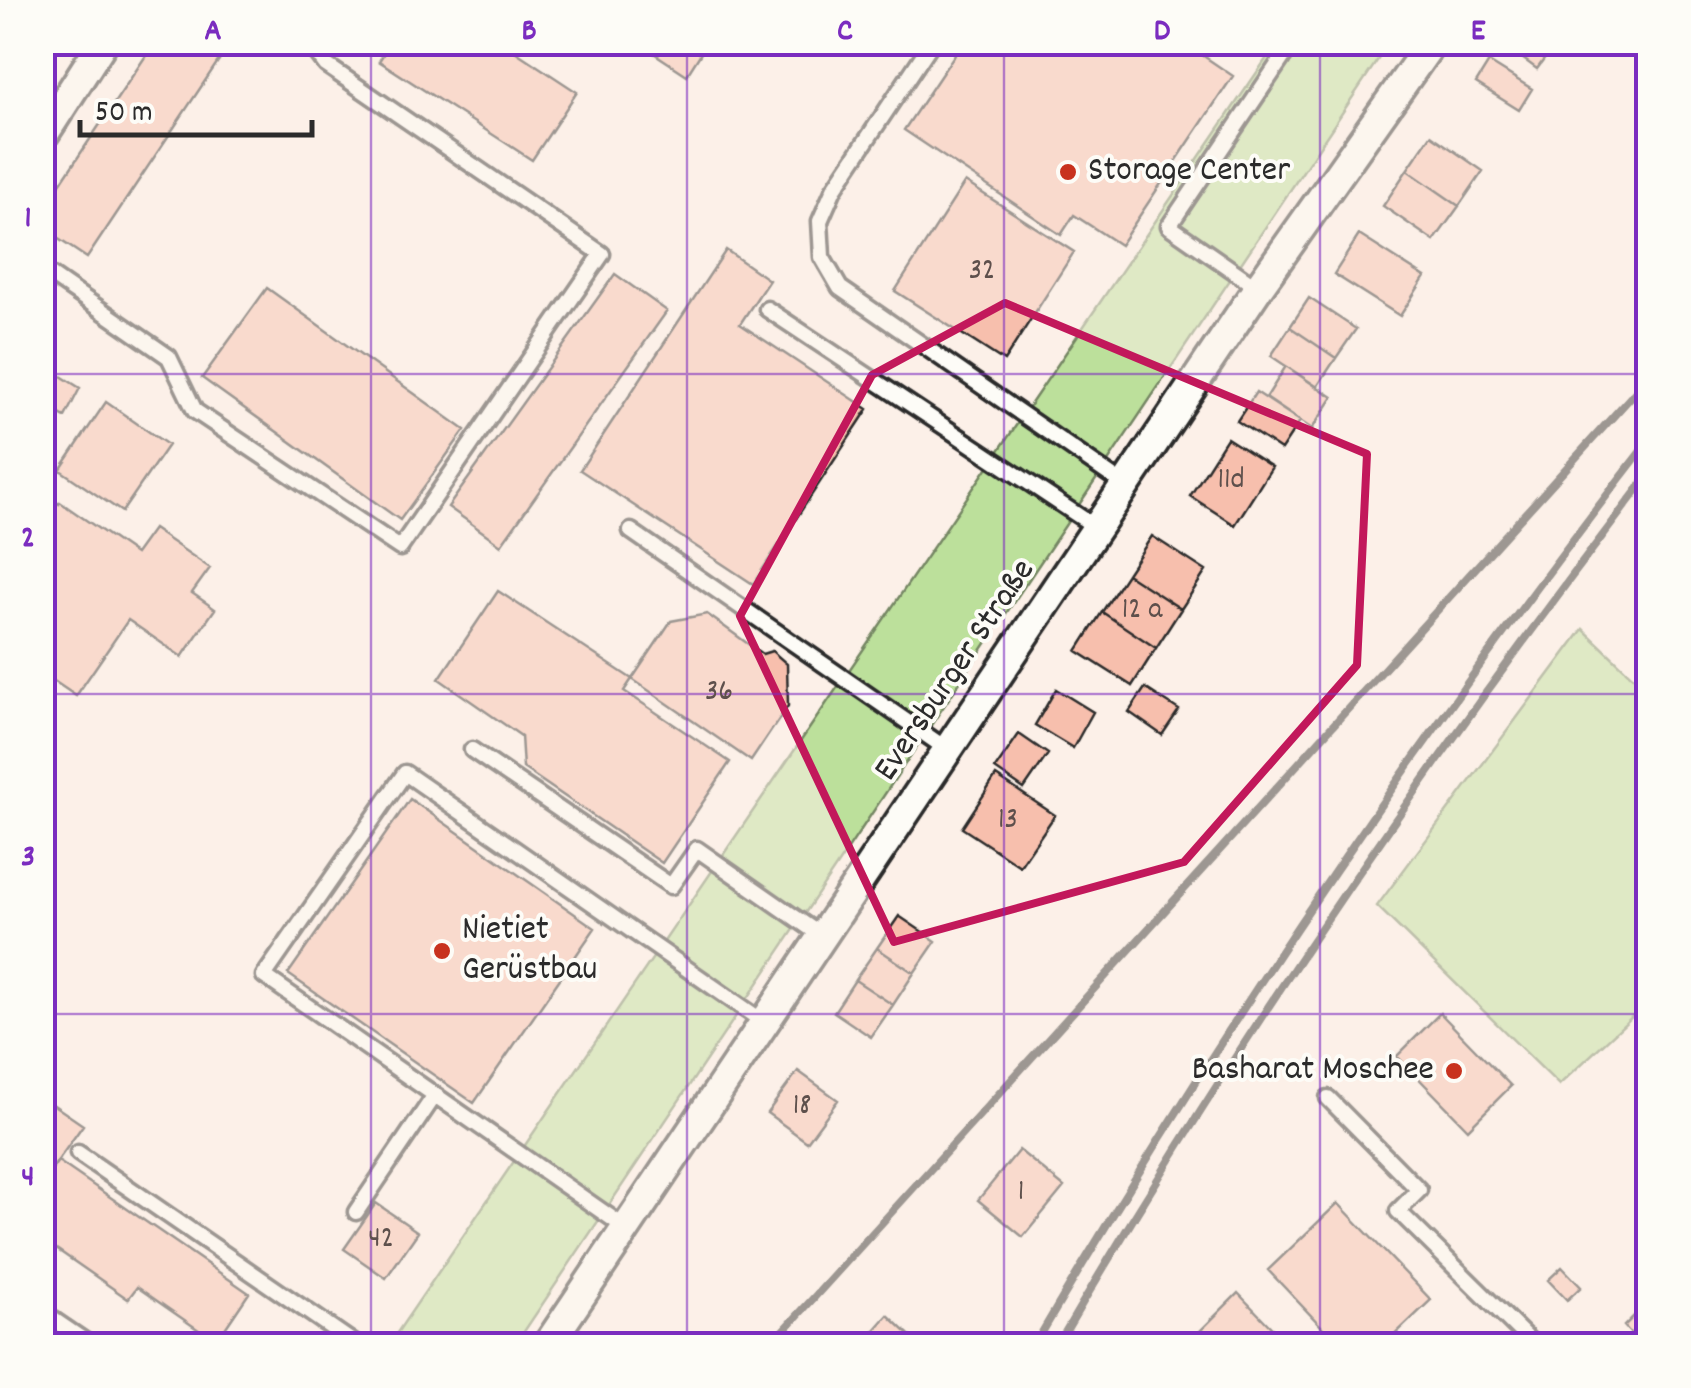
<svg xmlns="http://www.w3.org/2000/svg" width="1691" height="1388" viewBox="0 0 1691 1388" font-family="Dekko,sans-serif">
  <rect width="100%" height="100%" fill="#fcf0e8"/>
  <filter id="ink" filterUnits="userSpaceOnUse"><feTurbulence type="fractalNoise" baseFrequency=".01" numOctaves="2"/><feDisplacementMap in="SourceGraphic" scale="20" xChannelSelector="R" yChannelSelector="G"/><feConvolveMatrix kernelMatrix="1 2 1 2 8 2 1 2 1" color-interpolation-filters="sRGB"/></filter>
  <g filter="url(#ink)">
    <!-- green -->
    <path fill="#bce09b" stroke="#748663" stroke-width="2.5" d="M1277 43H1389L515 1345 388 1346Z
      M1583 629 1648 691V1002L1559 1085 1377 906Z"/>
    <!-- building -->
    <path fill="#f7bfad" stroke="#2b2b2b" stroke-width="2.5" d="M155 42H231L87 258 42 228V211Z
      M391 42H501L577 92 532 160 379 61Z
      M637 42H708L687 75Z
      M963 42H1183L1233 76 1120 245 1074 215 1061 235 904 130Z
      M1500 42H1557L1537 69Z
      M1489 62 1532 89 1519 110 1476 83Z
      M1431 135 1483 171 1459 206 1407 170Z
      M1407 170 1459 206 1434 241 1383 206Z
      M965 182 1074 252 1004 361 895 291Z
      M1359 235 1425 277 1400 316 1334 274Z
      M726 250 769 280 740 324 868 409 753 584 580 470Z
      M615 274 667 311 501 545 448 507Z
      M267 288 465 430 400 520 202 378Z
      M1309 298 1356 329 1336 358 1290 327Z
      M1290 327 1336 358 1317 387 1271 356Z
      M42 364 80 388 65 417 42 404Z
      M1286 366 1333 397 1312 429 1266 398Z
      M1256 392 1300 421 1281 450 1237 421Z
      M106 402 168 445 122 512 60 470Z
      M1227 438 1272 467 1235 525 1190 496Z
      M42 493 59 504 60 502 135 554 153 529 210 568 192 593 215 609 182 657 128 620 76 696 42 673Z
      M1152 536 1206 571 1181 609 1127 574Z
      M1127 574 1181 609 1156 648 1102 612Z
      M498 591 632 679 624 691 730 762 662 863 523 768 521 736 439 679Z
      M1102 612 1156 648 1132 686 1077 651Z
      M707 614 762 654 772 651 787 664 788 706 751 761 632 679 671 621Z
      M1145 688 1179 710 1162 735 1129 712Z
      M1056 689 1093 712 1073 748 1035 725Z
      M1019 734 1048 754 1024 789 995 769Z
      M996 776 1055 815 1020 866 962 828Z
      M410 799 595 928 474 1103 288 974Z
      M899 916 936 941 914 973 877 948Z
      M877 948 914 973 893 1005 855 980Z
      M855 980 893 1005 871 1037 834 1012Z
      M1440 1013 1511 1086 1468 1129 1397 1056Z
      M798 1071 838 1100 807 1142 767 1113Z
      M42 1097 83 1125 42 1183Z
      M1019 1150 1064 1187 1023 1237 978 1200Z
      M58 1161 249 1293 216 1342 137 1287 128 1299 42 1239V1183Z
      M376 1203 418 1232 386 1278 344 1249Z
      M1338 1203 1431 1300 1383 1346H1340L1268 1270Z
      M1562 1267 1581 1287 1567 1300 1548 1280Z
      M1238 1293 1289 1346H1185Z
      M1641 1309 1648 1318V1346H1642L1624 1326Z
      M888 1315 921 1346H861Z"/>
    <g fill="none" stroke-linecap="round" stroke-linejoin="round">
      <defs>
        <path id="lane" d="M932 42 834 189 820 221 822 257 840 288 1126 486
          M42 269 169 357 195 411 400 548 602 254 326 65 309 42
          M1258 288 1169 226 1293 42
          M767 309 1097 528
          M631 531 948 750
          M472 750 671 886 697 849 823 937
          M1328 1098 1419 1190 1398 1211 1535 1346
          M78 1153 358 1346
          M356 1212 435 1095
          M626 1228 264 976 405 773 765 1023
          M42 1312 92 1346"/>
        <path id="street" d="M42 137 103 42
          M547 1346 1258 288 1432 42"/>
      </defs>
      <!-- lane casing -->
      <use href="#lane" stroke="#2b2b2b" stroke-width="21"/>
      <!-- street casing -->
      <use href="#street" stroke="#2b2b2b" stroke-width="35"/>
      <!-- lane -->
      <use href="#lane" stroke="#fdfcf7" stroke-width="14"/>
      <!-- street -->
      <use href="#street" stroke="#fdfcf7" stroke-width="28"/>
      <!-- rail -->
      <path stroke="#2b2b2b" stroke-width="8" d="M770 1346 1648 378
        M1034 1346C1219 1031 1424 730 1648 442
        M1057 1346C1235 1042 1434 754 1648 476"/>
    </g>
  </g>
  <!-- marked area -->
  <path d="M0 0H1691V1388H0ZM1005 303 1367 454 1357 665 1184 862 894 942 740 616 872 375Z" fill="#fcf0e8" fill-opacity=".55" fill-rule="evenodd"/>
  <path fill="none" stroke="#c2185b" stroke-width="8" stroke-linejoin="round" d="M1005 303 1367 454 1357 665 1184 862 894 942 740 616 872 375Z"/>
  <!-- grid -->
  <path fill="none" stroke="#7b2cbf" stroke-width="2.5" stroke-opacity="0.55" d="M371 42V1346M687 42V1346M1004 42V1346M1320 42V1346M42 374H1648M42 694H1648M42 1014H1648"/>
  <!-- markers -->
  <g fill="#c8321e" stroke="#fdfcf7" stroke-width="4">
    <circle cx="1068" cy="172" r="10"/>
    <circle cx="442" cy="951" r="10"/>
    <circle cx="1454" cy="1071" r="10"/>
  </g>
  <g text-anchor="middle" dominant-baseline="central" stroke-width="8" stroke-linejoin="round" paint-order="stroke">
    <!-- number labels -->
    <g font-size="30" fill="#5e504c">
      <text x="982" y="272">32</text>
      <text x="1231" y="481">11d</text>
      <text x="1142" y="611">12 a</text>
      <text x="719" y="693">36</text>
      <text x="1008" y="821">13</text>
      <text x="802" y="1107">18</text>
      <text x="1021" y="1193">1</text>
      <text x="381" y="1240">42</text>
    </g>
    <!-- poi labels -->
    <g font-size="35" fill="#2b2b2b" stroke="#fdfcf7" text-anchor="start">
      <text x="1088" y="172">Storage Center</text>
      <text x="462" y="931">Nietiet<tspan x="462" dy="40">Gerüstbau</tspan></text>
      <text x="1434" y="1071" text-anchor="end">Basharat Moschee</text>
    </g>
    <!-- street labels -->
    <g font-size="35" fill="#2b2b2b" stroke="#fdfcf7">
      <text transform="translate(956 671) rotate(-56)">Eversburger Straße</text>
    </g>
  </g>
  <!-- margin -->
  <rect width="1691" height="1388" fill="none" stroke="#fdfcf7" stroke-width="110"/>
  <!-- scale -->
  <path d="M80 120v15h232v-15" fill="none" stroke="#2b2b2b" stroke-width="5"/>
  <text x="95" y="120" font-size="30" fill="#2b2b2b" stroke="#fdfcf7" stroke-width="8" paint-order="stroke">50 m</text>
  <rect x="55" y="55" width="1581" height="1278" fill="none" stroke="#7b2cbf" stroke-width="4"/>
  <g font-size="32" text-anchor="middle" font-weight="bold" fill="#7b2cbf">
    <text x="213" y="39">A</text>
    <text x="529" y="39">B</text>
    <text x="845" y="39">C</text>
    <text x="1162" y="39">D</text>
    <text x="1478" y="39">E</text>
    <text x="28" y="226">1</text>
    <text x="28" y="546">2</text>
    <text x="28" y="865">3</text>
    <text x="28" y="1185">4</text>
  </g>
</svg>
